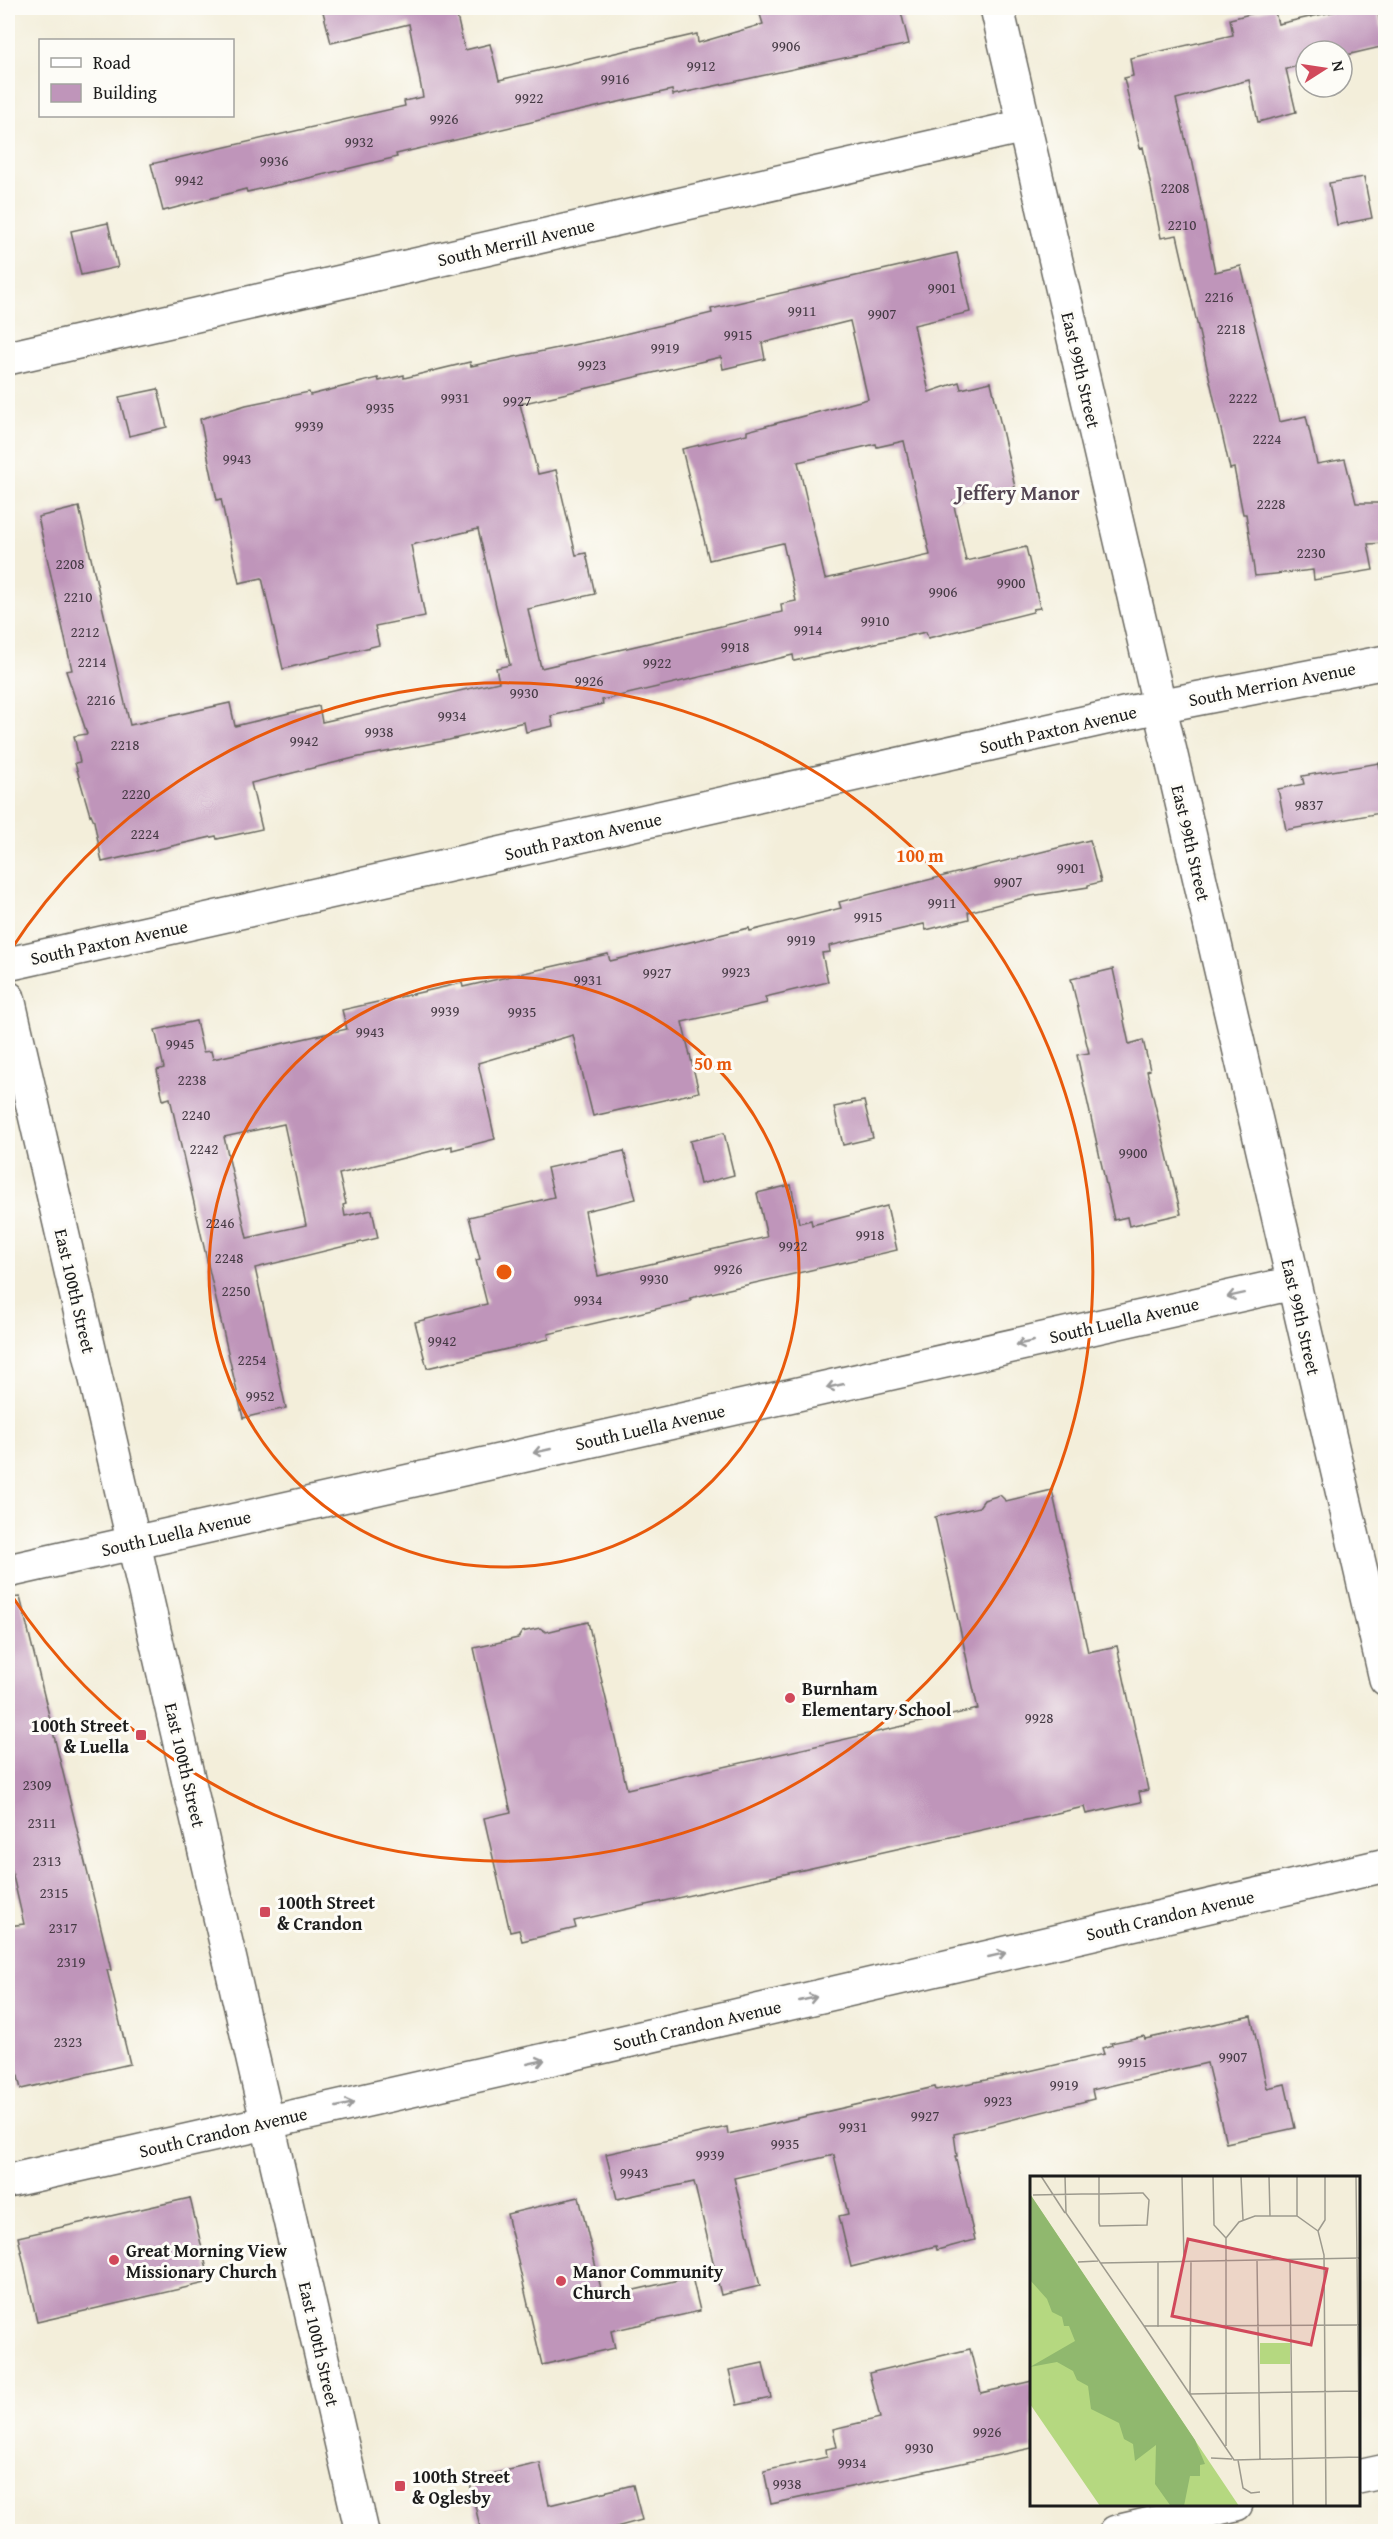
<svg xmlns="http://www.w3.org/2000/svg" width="1393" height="2539" viewBox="0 0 1393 2539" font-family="'Gentium Book Plus',serif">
  <rect width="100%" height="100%" fill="#fdfcf7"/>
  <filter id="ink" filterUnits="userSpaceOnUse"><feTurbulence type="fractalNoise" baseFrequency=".0167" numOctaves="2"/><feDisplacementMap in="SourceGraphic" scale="12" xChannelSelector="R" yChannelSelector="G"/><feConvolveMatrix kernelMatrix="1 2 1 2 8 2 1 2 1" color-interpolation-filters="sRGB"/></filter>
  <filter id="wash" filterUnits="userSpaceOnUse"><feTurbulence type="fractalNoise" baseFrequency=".008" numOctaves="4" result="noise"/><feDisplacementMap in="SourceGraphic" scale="24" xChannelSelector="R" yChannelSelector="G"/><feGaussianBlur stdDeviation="1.35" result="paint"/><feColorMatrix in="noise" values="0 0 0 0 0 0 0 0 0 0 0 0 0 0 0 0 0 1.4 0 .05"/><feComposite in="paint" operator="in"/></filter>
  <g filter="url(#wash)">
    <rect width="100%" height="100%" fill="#f3eeda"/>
    <g id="blocks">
      <!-- building -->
      <path fill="#bf95ba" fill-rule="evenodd" d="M322 8H455L465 50 490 44 499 80 697 34 698 43 763 24 758 8H812L813 14 842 8H900L909 44 673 95 672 90 561 115 396 154 397 157 313 177 247 192 246 189 163 211 151 164 405 106 404 101 423 97 409 24 331 43Z
        M1274 8 1278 24 1350 8H1377L1385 46 1342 56V51H1306V64L1286 69 1296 112 1258 122 1249 80 1176 99 1190 159H1192L1215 272 1241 266 1279 422 1306 416 1317 464 1345 459 1356 503H1386V543L1368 544 1373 570 1314 580 1313 570 1255 576 1246 514H1243L1234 468 1230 469 1177 235 1161 238 1143 147 1140 148 1124 78 1133 76 1130 58 1233 35 1230 19Z
        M1364 177 1372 218 1337 225 1329 183Z
        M108 223 118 267 81 275 71 231Z
        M957 253 970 312 914 325 929 392 959 382 961 389 991 382 1015 487 953 501 966 561 1026 547 1040 608 1033 609V612L928 638 926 632 794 661 793 655 602 700 603 704 551 716 553 726 526 732 524 722 449 740 354 758 251 783 262 829 217 839 216 836 102 862 94 821 91 814 90 815 75 763 80 762 74 736 87 734 66 671 72 670 38 517 79 507 130 725 230 703 235 726 319 706 322 722 499 682 496 668 510 665 478 529 411 545 425 616 375 626 379 645 283 669 262 578 239 583 221 499 217 500 200 419 246 405 309 392 310 395 378 378 379 381 404 375V378L470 362 471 366 616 336 712 313 711 309ZM850 321 868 399 747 431V434L682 449 709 560 783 543 796 601 781 604 782 612 541 668 528 609 595 594 586 553 576 555 556 470 538 474 520 404 721 357 723 369 765 359 762 343ZM904 441 930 555 825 579 798 462 876 444 877 447Z
        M158 389 167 427 129 436 119 397Z
        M1379 763 1386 812 1286 830 1278 789 1304 784 1302 776Z
        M1090 840 1101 882 1088 885V887L1031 896 968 912 969 919 926 930 924 924 829 946 830 952 822 953 828 982 765 997 767 1003 682 1022 699 1092 593 1116 573 1035 478 1063 495 1139 452 1150V1146L339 1174 346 1204 343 1205 345 1216 372 1210 378 1238 255 1268 286 1408 243 1418 170 1098 163 1100 157 1070 164 1068 155 1030 196 1021 203 1052 211 1051 213 1059 347 1029 342 1010 462 983 463 987 608 954 610 961 749 928 750 931 841 908 839 902ZM284 1124 306 1225 247 1238 224 1137Z
        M1113 969 1129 1044 1143 1040 1150 1070 1147 1071 1181 1214 1129 1226 1127 1217 1114 1220 1077 1055 1089 1053 1071 979Z
        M864 1101 873 1138 843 1145 834 1107Z
        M724 1133 734 1175 700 1184 690 1141Z
        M624 1151 636 1199 585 1211 598 1276 767 1237 757 1193 791 1185 799 1223 811 1220 812 1225 887 1206 897 1250 690 1298 691 1301 548 1334 549 1339 427 1368 415 1322 487 1304 476 1260 480 1259 469 1217 554 1197 547 1168Z
        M1052 1490 1088 1652 1117 1646 1148 1790 1139 1792 1141 1802 1086 1814 1084 1807 834 1863 574 1921 576 1928 522 1941 519 1930 510 1932 484 1818 511 1812 474 1648 518 1638 522 1632 540 1628 546 1632 588 1622 627 1789 978 1709 935 1517 979 1507 984 1500 1000 1495 1006 1501Z
        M20 1597 103 1936 111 1970H107L130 2064 21 2089 13 2056 8 2057V1926L24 1924 8 1854V1598Z
        M1251 2016 1267 2088 1285 2084 1295 2128 1226 2143 1207 2063 1092 2090 1094 2099 954 2134 957 2156H955L975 2240 937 2250 936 2246 851 2267 839 2216 848 2214 834 2155 734 2178 760 2286 721 2295 694 2182 617 2199 606 2154 727 2127 728 2134 935 2087 936 2090 1016 2074 1104 2054 1102 2048 1112 2045 1111 2043 1144 2036 1145 2039 1154 2037Z
        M579 2197 603 2297 692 2277 700 2311 611 2331 615 2348 542 2365 507 2214Z
        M190 2198 210 2282 37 2322 18 2237Z
        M970 2349 981 2393 1032 2381V2448L771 2504 764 2471 827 2457 826 2449 837 2447 833 2429 880 2418 869 2373Z
        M763 2363 771 2398 737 2405 729 2370Z
        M540 2463 549 2505 633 2485 642 2520 598 2532H481L469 2479Z"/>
    </g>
  </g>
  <g filter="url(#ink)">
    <use href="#blocks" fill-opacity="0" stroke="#67665e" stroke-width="1.5"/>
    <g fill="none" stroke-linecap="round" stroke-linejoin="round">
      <defs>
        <path id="minor" d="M997 8 1386 1679
          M8 358 1024 126
          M8 964 1159 706 1386 662
          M8 1571 1293 1283
          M8 2181 567 2055 1386 1865
          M1358 2477 1386 2471
          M1116 2532 1236 2504"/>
        <path id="major" d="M8 998 362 2532"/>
      </defs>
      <!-- minor casing -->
      <use href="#minor" stroke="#67665e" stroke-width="36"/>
      <!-- major casing -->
      <use href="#major" stroke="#67665e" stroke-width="36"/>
      <!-- minor -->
      <use href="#minor" stroke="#fff" stroke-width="33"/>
      <!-- major -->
      <use href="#major" stroke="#fff" stroke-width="33"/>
    </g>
    <!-- one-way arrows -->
    <defs><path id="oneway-shaft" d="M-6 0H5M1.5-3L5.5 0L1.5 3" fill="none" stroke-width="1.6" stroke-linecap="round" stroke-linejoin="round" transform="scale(1.5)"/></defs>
    <g stroke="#999">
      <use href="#oneway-shaft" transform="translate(1236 1295) rotate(168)"/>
      <use href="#oneway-shaft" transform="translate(1025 1343) rotate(167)"/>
      <use href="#oneway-shaft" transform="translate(835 1386) rotate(167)"/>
      <use href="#oneway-shaft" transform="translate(542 1451) rotate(167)"/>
      <use href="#oneway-shaft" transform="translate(997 1955) rotate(-13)"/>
      <use href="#oneway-shaft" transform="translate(808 1999) rotate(-13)"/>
      <use href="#oneway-shaft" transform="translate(536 2062) rotate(-13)"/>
      <use href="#oneway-shaft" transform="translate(345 2105) rotate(-13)"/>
    </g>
  </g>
  <!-- distance rings -->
  <g fill="none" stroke="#e8590c" stroke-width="3">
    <circle cx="504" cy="1272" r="295"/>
    <path d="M10 951A589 589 0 1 1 10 1593"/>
  </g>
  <!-- markers -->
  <g fill="#d1495b" stroke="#fdfcf7" stroke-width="2">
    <circle cx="790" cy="1698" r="6"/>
    <rect x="135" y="1729" width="12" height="12" rx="3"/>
    <rect x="259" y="1906" width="12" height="12" rx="3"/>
    <circle cx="114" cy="2260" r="6"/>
    <circle cx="561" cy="2281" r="6"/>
    <rect x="394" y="2480" width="12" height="12" rx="3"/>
  </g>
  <g text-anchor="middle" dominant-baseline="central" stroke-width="6" stroke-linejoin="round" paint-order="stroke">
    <!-- number labels -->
    <g font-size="15" fill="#453a44">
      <text x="786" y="45">9906</text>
      <text x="701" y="65">9912</text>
      <text x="615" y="78">9916</text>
      <text x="529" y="97">9922</text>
      <text x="444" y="118">9926</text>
      <text x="359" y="141">9932</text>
      <text x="274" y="160">9936</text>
      <text x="189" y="179">9942</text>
      <text x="1175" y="187">2208</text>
      <text x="1182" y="224">2210</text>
      <text x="942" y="287">9901</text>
      <text x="1219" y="296">2216</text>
      <text x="802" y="310">9911</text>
      <text x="882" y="313">9907</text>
      <text x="1231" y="328">2218</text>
      <text x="738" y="334">9915</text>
      <text x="665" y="347">9919</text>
      <text x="592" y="364">9923</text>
      <text x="455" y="397">9931</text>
      <text x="1243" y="397">2222</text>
      <text x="517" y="400">9927</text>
      <text x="380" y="407">9935</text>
      <text x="309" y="425">9939</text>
      <text x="1267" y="438">2224</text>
      <text x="237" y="458">9943</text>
      <text x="1271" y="503">2228</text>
      <text x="1311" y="552">2230</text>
      <text x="70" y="563">2208</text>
      <text x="1011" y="582">9900</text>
      <text x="943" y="591">9906</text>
      <text x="78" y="596">2210</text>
      <text x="875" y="620">9910</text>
      <text x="808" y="629">9914</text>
      <text x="85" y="631">2212</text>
      <text x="735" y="646">9918</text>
      <text x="92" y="661">2214</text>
      <text x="657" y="662">9922</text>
      <text x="589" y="680">9926</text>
      <text x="524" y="692">9930</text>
      <text x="101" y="699">2216</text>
      <text x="452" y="715">9934</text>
      <text x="379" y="731">9938</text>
      <text x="304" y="740">9942</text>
      <text x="125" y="744">2218</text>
      <text x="136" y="793">2220</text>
      <text x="1309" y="804">9837</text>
      <text x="145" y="833">2224</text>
      <text x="1071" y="867">9901</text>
      <text x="1008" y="881">9907</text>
      <text x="942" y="902">9911</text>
      <text x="868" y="916">9915</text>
      <text x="801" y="939">9919</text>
      <text x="736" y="971">9923</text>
      <text x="657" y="972">9927</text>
      <text x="588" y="979">9931</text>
      <text x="445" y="1010">9939</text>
      <text x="522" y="1011">9935</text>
      <text x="370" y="1031">9943</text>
      <text x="180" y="1043">9945</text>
      <text x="192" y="1079">2238</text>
      <text x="196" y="1114">2240</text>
      <text x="204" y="1148">2242</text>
      <text x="1133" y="1152">9900</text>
      <text x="220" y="1222">2246</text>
      <text x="870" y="1234">9918</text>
      <text x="793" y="1245">9922</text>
      <text x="229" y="1257">2248</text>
      <text x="728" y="1268">9926</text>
      <text x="654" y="1278">9930</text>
      <text x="236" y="1290">2250</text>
      <text x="588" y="1299">9934</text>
      <text x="442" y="1340">9942</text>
      <text x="252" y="1359">2254</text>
      <text x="260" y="1395">9952</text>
      <text x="1039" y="1717">9928</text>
      <text x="37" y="1784">2309</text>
      <text x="42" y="1822">2311</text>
      <text x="47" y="1860">2313</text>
      <text x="54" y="1892">2315</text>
      <text x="63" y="1927">2317</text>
      <text x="71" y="1961">2319</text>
      <text x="68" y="2041">2323</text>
      <text x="1233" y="2056">9907</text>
      <text x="1132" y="2061">9915</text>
      <text x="1064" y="2084">9919</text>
      <text x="998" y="2100">9923</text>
      <text x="925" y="2115">9927</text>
      <text x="853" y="2126">9931</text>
      <text x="785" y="2143">9935</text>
      <text x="710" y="2154">9939</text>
      <text x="634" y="2172">9943</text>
      <text x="987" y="2431">9926</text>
      <text x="919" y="2447">9930</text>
      <text x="852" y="2462">9934</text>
      <text x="787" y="2483">9938</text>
    </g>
    <!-- street labels -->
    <g font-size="18" fill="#1c1c1c" stroke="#fdfcf7">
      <text transform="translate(516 242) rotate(-13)">South Merrill Avenue</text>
      <text transform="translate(1081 370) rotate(77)">East 99th Street</text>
      <text transform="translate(1272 684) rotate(-11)">South Merrion Avenue</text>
      <text transform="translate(1058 729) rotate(-13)">South Paxton Avenue</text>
      <text transform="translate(583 836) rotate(-13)">South Paxton Avenue</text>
      <text transform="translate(1191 843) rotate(77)">East 99th Street</text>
      <text transform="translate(109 942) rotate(-12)">South Paxton Avenue</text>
      <text transform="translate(75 1291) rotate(77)">East 100th Street</text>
      <text transform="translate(1301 1317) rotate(77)">East 99th Street</text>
      <text transform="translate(1124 1320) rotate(-13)">South Luella Avenue</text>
      <text transform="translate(650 1427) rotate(-13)">South Luella Avenue</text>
      <text transform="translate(176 1533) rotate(-13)">South Luella Avenue</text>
      <text transform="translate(185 1765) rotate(77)">East 100th Street</text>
      <text transform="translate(1170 1915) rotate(-13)">South Crandon Avenue</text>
      <text transform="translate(697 2025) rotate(-13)">South Crandon Avenue</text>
      <text transform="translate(223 2132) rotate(-13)">South Crandon Avenue</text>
      <text transform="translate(319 2344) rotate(77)">East 100th Street</text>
    </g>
    <!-- poi labels -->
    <g font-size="18" font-weight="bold" fill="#1c1c1c" stroke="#fdfcf7" text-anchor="start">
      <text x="802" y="1688">Burnham<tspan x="802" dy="21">Elementary School</tspan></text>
      <text x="129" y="1725" text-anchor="end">100th Street<tspan x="129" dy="21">&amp; Luella</tspan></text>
      <text x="277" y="1902">100th Street<tspan x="277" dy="21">&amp; Crandon</tspan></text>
      <text x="126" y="2250">Great Morning View<tspan x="126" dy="21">Missionary Church</tspan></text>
      <text x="573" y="2271">Manor Community<tspan x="573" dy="21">Church</tspan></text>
      <text x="412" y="2476">100th Street<tspan x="412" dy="21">&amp; Oglesby</tspan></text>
    </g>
    <!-- neighbourhood labels -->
    <g font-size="20" font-weight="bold" fill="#554653" stroke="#fdfcf7">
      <text x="1018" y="492">Jeffery Manor</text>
    </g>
  </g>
  <!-- overview -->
  <g transform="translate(1030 2176)">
    <rect width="330" height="330" fill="#f3eeda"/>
    <path d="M0 18 209 330H70L0 228ZM230 167H260V188H230Z" fill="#b5d880"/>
    <path d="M0 18 165 264 175 288 170 289V300H160L154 330 140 329 125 308 126 269 105 285 103 268 94 263 89 247 61 233 58 210 47 204 43 195 27 186 0 191 45 165 39 150H34L32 141 22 136 17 123 0 104Z" fill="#90b86e"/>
    <path fill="none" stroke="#9d9a8e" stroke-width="1.5" d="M11 0 35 37M35 0 36 37 114 150 330 149M152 0 154 85M183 0 184 49 196 62V270M211 0 213 44M239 0 240 40M295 0V44L288 55 294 79 296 330M326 0 330 330M3 19 52 18H69L111 17H113L119 24 117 49 70 50 69 47V0M267 40V0M196 62 209 46 225 40H267L288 55M260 83 263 330M227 84 230 283M161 85 160 218 329 215M48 86 68 85M128 86V151M70 87 330 82M114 150 204 284 329 281M181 282 202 283M208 284 213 312 221 317 230 316"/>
    <path fill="#d1495b" fill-opacity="0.15" stroke="#d1495b" stroke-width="3" d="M158 63 297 93 281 169 142 140Z"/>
    <rect width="330" height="330" fill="none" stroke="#1c1c1c" stroke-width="3"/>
  </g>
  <circle cx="504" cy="1272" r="9" fill="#e8590c" stroke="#fdfcf7" stroke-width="3"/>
  <g font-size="18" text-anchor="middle" font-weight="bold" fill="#e8590c" stroke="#fdfcf7" stroke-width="6" stroke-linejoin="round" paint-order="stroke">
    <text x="920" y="862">100 m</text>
    <text x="713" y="1070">50 m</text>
  </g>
  <!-- margin -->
  <rect width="1393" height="2539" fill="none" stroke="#fdfcf7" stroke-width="30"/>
  <!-- legend -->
  <rect x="39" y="39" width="195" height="78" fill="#fdfcf7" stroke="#a3a29f" stroke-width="1.5"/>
  <rect x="51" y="58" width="30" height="9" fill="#ffffff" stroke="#a3a29f" stroke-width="1.5"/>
  <text x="93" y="69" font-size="18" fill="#1c1c1c">Road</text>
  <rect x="51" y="84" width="30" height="18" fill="#bf95ba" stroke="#a3a29f" stroke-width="1.5"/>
  <text x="93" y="99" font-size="18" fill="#1c1c1c">Building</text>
  <!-- north arrow -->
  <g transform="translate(1324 69) rotate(78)"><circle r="28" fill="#fdfcf7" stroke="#a3a29f" stroke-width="1.5"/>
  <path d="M0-4.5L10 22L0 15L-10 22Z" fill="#d1495b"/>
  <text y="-9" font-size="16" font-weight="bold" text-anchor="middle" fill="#1c1c1c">N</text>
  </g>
</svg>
